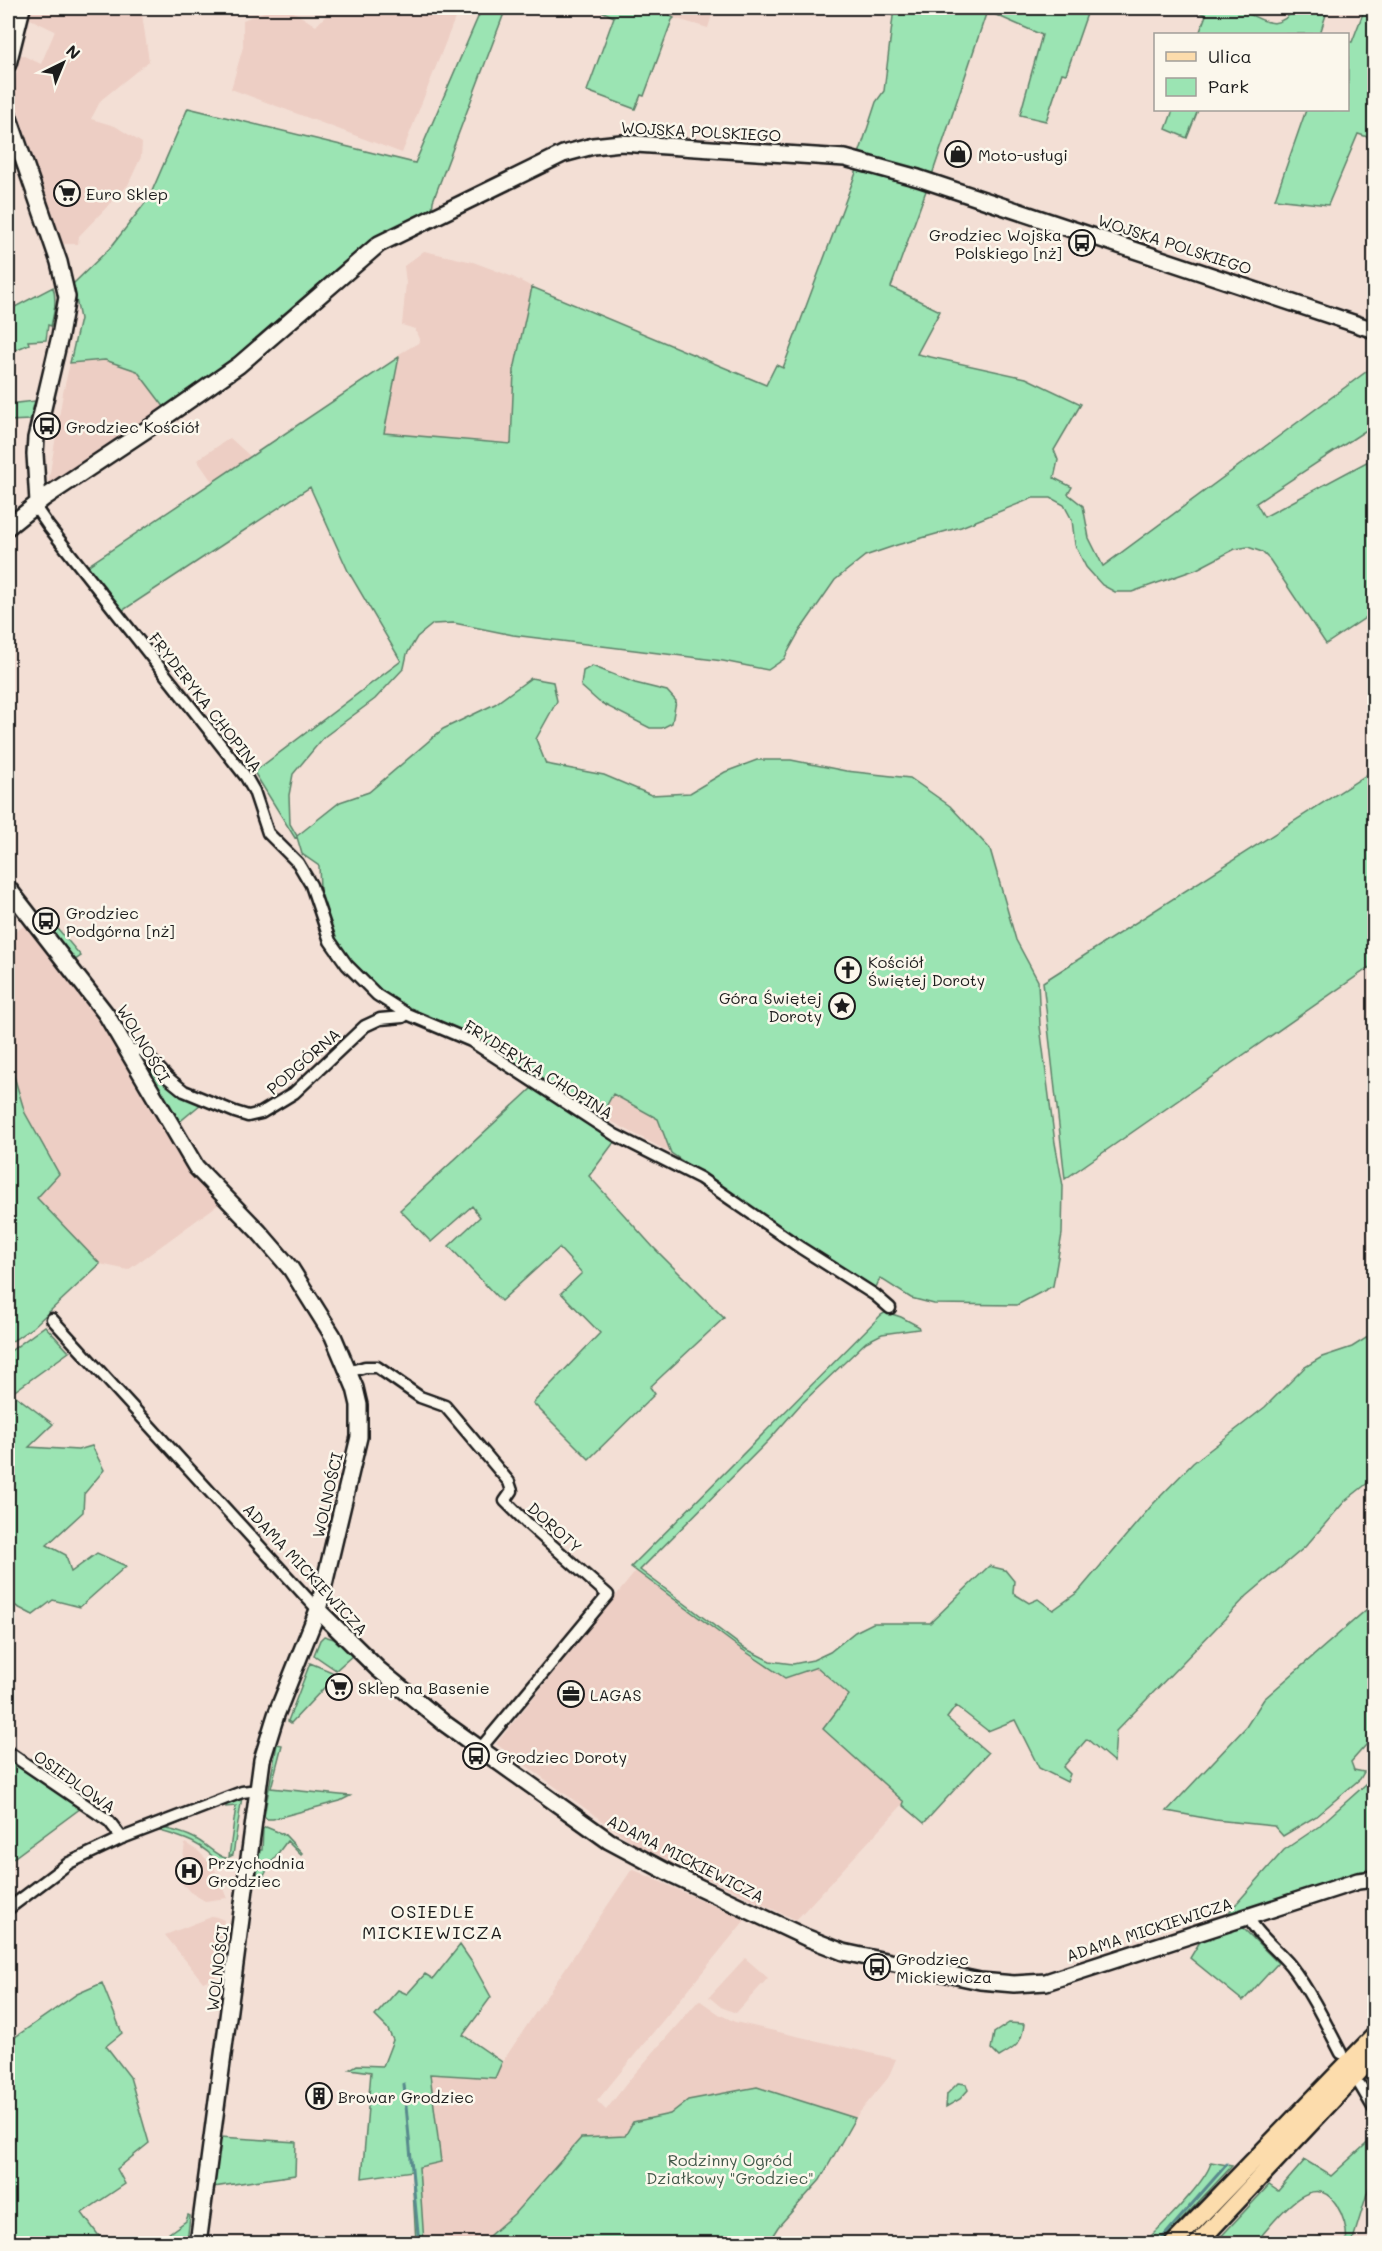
<svg xmlns="http://www.w3.org/2000/svg" width="1382" height="2251" viewBox="0 0 1382 2251" font-family="Mali,sans-serif">
  <rect width="100%" height="100%" fill="#f3dfd5"/>
  <filter id="ink" filterUnits="userSpaceOnUse"><feTurbulence type="fractalNoise" baseFrequency=".0167" numOctaves="2"/><feDisplacementMap in="SourceGraphic" scale="12" xChannelSelector="R" yChannelSelector="G"/><feConvolveMatrix kernelMatrix="1 2 1 2 8 2 1 2 1" color-interpolation-filters="sRGB"/></filter>
  <g filter="url(#ink)">
    <!-- built -->
    <path fill="#edcec4" d="M32 8H141L149 61 101 100 91 119 115 126 142 143 141 157 128 185 79 236 78 244H63L24 131 13 91 20 54 41 64 55 31 28 18Z
      M273 8H288L316 26 333 8H459L402 153 231 89 243 47V20Z
      M673 8H714L708 28 670 17Z
      M424 251 473 262 513 277 532 287 514 370 511 444 384 433 399 354 420 342 415 329 402 325 406 283 404 266Z
      M105 360 137 371 165 408 121 440 48 485 63 393 70 363Z
      M230 438 251 457 213 483 197 460Z
      M25 925 98 1018 190 1175 219 1204 128 1270 100 1264 36 1198 59 1173 25 1113 8 1056V937Z
      M612 1094 658 1119 671 1153 601 1116Z
      M636 1571 737 1646 785 1678 817 1667 849 1696 823 1729 904 1803 796 1920 636 1845 496 1744Z
      M185 1843 198 1851 214 1867 227 1898 205 1901 190 1892 180 1881Z
      M632 1869 745 1920 597 2101 606 2110 631 2078 699 2000 719 2014 735 2022 896 2059 888 2078 855 2118 815 2107 688 2100 670 2114 646 2118 625 2136 581 2138 514 2214 481 2243H423L419 2167 441 2162 430 2073 495 2078 503 2061Z
      M214 1916 224 1920 216 1977 203 1982 165 1935Z
      M745 1958 768 1978 736 2013 721 2007 709 1997Z"/>
    <!-- green -->
    <path fill="#9be4b3" stroke="#5c8068" stroke-width="1.5" d="M482 8H506L433 201 432 211 373 243 232 360 165 408 137 371 105 360 70 363 80 319 73 284 111 247 149 198 188 108 415 163Z
      M595 8H673L670 16 674 18 672 20 644 96 641 95 635 109 587 91 614 17Z
      M894 8H1089L1066 74 1062 73 1046 121 1020 115 1042 35 987 11 932 175 859 154 876 102 884 91Z
      M1187 8C1200 7 1215 6 1229 8 1257 10 1272 40 1295 8H1328L1320 34H1199L1206 15Z
      M1365 8H1374V139L1358 134 1328 205 1275 199 1306 110H1348V42H1352Z
      M1173 110H1198L1187 138 1166 129Z
      M857 170 927 188 891 287 940 311 917 354 1026 378 1081 404 1054 450 1058 460 1054 478 1072 487 1068 494 1083 506 1089 538 1103 566 1374 366V425L1256 503 1264 517 1374 458V612L1326 644 1270 560 1262 552 1248 547 1235 549 1197 569 1132 592H1115L1102 585 1086 567 1075 545 1072 520 1064 505 1051 498H1033L961 527 897 545 865 556 835 580 799 632 784 659 768 670 723 661 513 635 454 623 433 624 417 637 407 654 404 668 375 699 324 737 293 774 289 795 290 824 297 836 340 802 369 792 443 729 495 704 531 678 553 682 557 701 536 739 546 764 604 775 651 795 690 793 725 772 757 760H791L846 771 910 778 950 806 990 849 1016 940 1038 981 1040 1026 1055 1143 1063 1186 1062 1234 1053 1286 1017 1305 934 1304 911 1298 880 1278 874 1292 671 1153 658 1119 613 1094 601 1116 489 1045 395 1003 344 958 321 910 319 866 302 854 297 837 295 838 254 772 401 661 348 571 310 487 122 611 86 567 399 357 384 433 511 444 514 370 532 287 766 385 776 365 783 368Z
      M53 287C57 301 54 313 51 326L48 325 46 340 28 341 29 344 8 353V293L15 307Z
      M35 401 30 420 8 421V404Z
      M592 666 635 683 667 691 676 701 672 723 662 728H650L599 702 581 686 583 671Z
      M1374 770V964L1065 1179 1043 982Z
      M42 910 81 956 75 960 38 912Z
      M8 1056 25 1113 59 1174 37 1198 100 1264 33 1327 8 1344Z
      M143 1057 179 1093 201 1104 178 1123 141 1058Z
      M532 1088 615 1141 589 1176 653 1247 724 1318 650 1387 655 1394 589 1459 533 1403 600 1333 561 1293 582 1273 559 1248 501 1301 449 1246 480 1217 472 1206 431 1242 400 1210Z
      M886 1312 901 1317 918 1326 919 1329 882 1334 866 1342 800 1405 769 1440 640 1570 744 1648 770 1661 793 1664 813 1660 830 1652 855 1632 873 1623H930L989 1566 1005 1570 1014 1581 1013 1593 1029 1603 1038 1599 1053 1610 1078 1592 1153 1504 1193 1463 1265 1407 1305 1367 1322 1357 1352 1347 1374 1333V1478L1345 1501 1305 1547 1247 1596 1116 1731 1114 1762 1087 1739 1063 1767 1070 1774 1067 1782 1039 1768 1015 1720 988 1731 956 1706 947 1718 988 1753 924 1823 903 1805 904 1802 823 1729 849 1695 817 1667 785 1678 737 1646 631 1567 881 1315Z
      M45 1326 69 1352 12 1393 53 1424 29 1447 78 1450 92 1446 104 1470 84 1494 83 1512 47 1545 66 1555 71 1572 97 1553 126 1566 80 1607 53 1600 33 1615 8 1602V1353Z
      M1374 1603V1736L1351 1762 1354 1770 1364 1772 1360 1779 1315 1817 1283 1836 1274 1826 1215 1820 1167 1811 1246 1727 1264 1699Z
      M324 1636 334 1639 353 1655 336 1670 314 1655 320 1640Z
      M310 1663 337 1674 291 1723 288 1721Z
      M277 1744 282 1745 271 1788 350 1796 340 1801 273 1819H267L264 1816Z
      M8 1759 81 1808 8 1862Z
      M1374 1777V1875L1229 1916V1912L1284 1850 1318 1827Z
      M242 1797 233 1855 229 1857 236 1806 226 1807 227 1802Z
      M207 1811 166 1829C176 1831 186 1834 194 1838 205 1843 217 1857 226 1858L220 1865C204 1843 182 1837 157 1830Z
      M266 1827 285 1835 302 1853 301 1855 287 1841 270 1864 260 1884 256 1883 260 1850H262L263 1829Z
      M1243 1928 1278 1963 1243 2001 1190 1958 1201 1940Z
      M460 1945 471 1961 491 1997 463 2035 502 2062 495 2078 430 2074 441 2162 419 2167 424 2243H416L412 2171 362 2178 371 2072 350 2069 357 2065 383 2066 393 2040 387 2028 375 2016 398 1990 407 1994 425 1974 433 1979Z
      M102 1983 122 2033 106 2046 130 2077 149 2143 117 2169 125 2184 82 2213 102 2240 97 2243H8V2042L77 1994Z
      M1009 2023 1024 2024C1022 2044 1015 2048 999 2057L991 2049 994 2033Z
      M958 2083 966 2084 968 2090 960 2099 946 2107 947 2094Z
      M757 2087 855 2118 820 2180 778 2227 768 2243H481L514 2214 581 2138 625 2136 633 2122 670 2114 688 2100Z
      M220 2137 296 2142 295 2175 213 2187Z
      M1374 2137V2181L1369 2187 1352 2243H1346C1348 2230 1343 2215 1336 2204 1311 2166 1272 2225 1255 2243H1215L1269 2185 1278 2191 1305 2160 1331 2176Z
      M1211 2162 1232 2166 1160 2243H1144C1159 2228 1208 2181 1211 2162Z
      M188 2215 190 2216 187 2243H155L186 2221Z"/>
    <g fill="none" stroke-linecap="round" stroke-linejoin="round">
      <!-- stream -->
      <path stroke="#598a8d" stroke-width="3" d="M404 2084 419 2244
        M1157 2244 1227 2164"/>
      <defs>
        <path id="street" d="M38 502V511L49 527 246 777 254 791 268 833 298 863 311 885 330 941 347 965 377 995 407 1014 471 1041 615 1135 700 1178 801 1248 875 1295 890 1308
          M129 1051 141 1049 168 1078 184 1091 235 1112 248 1116 261 1113 294 1093 365 1026 380 1019 403 1017 407 1014
          M52 1319 318 1610
          M348 1372 365 1367H377L420 1397 445 1406 509 1482 512 1491 505 1501 527 1523 608 1595 480 1749
          M8 1752 109 1821 122 1838
          M8 1909 69 1863 122 1838 242 1792 258 1790
          M1248 1917C1258 1936 1276 1948 1290 1965 1310 1991 1326 2024 1341 2053
          M1360 2085 1374 2109"/>
        <path id="secondary" d="M8 64 22 8
          M8 115 59 262 67 297 60 336 36 438 35 454 38 502
          M8 527 44 498 152 426 239 365 379 244 563 154 593 146 621 143 845 158 918 178 1374 330
          M8 888 106 1014 196 1167 259 1232 291 1269 333 1336 355 1388 359 1405V1437L318 1610 276 1715 262 1760 198 2244
          M318 1610 378 1669 444 1723 609 1841 671 1874 805 1937 843 1952 980 1981 1014 1984 1046 1982 1358 1881 1374 1879"/>
        <path id="primary" d="M1173 2244 1374 2036
          M1197 2244 1374 2056"/>
      </defs>
      <!-- street casing -->
      <use href="#street" stroke="#1c1c1c" stroke-width="15"/>
      <!-- secondary casing -->
      <use href="#secondary" stroke="#1c1c1c" stroke-width="20"/>
      <!-- primary casing -->
      <use href="#primary" stroke="#1c1c1c" stroke-width="21"/>
      <!-- street -->
      <use href="#street" stroke="#fbf7ec" stroke-width="10"/>
      <!-- secondary -->
      <use href="#secondary" stroke="#fbf7ec" stroke-width="15"/>
      <!-- primary -->
      <use href="#primary" stroke="#fcdcac" stroke-width="16"/>
    </g>
  </g>
  <!-- icons -->
  <defs>
    <symbol id="shop-ring" viewBox="-11 -11 22 22"><circle r="9.5" fill="#fbf7ec" stroke="#1c1c1c" stroke-width="1.5"/><path d="M-5-2.5h2.3a2.7 3.5 0 0 1 5.4 0H5L5.5 6h-11ZM-1.5-2.5h3a1.5 2.3 0 0 0-3 0Z" fill="#1c1c1c"/></symbol>
    <symbol id="supermarket-ring" viewBox="-11 -11 22 22"><circle r="9.5" fill="#fbf7ec" stroke="#1c1c1c" stroke-width="1.5"/><path d="M-6-5.5h2.5l.6 2H6L4.5 2H-2.5L-4.4-4H-6ZM-1.5 3.2a1.3 1.3 0 1 0 .1 0ZM3 3.2a1.3 1.3 0 1 0 .1 0Z" fill="#1c1c1c"/></symbol>
    <symbol id="bus-ring" viewBox="-11 -11 22 22"><circle r="9.5" fill="#fbf7ec" stroke="#1c1c1c" stroke-width="1.5"/><path d="M-5-6H5V4H4V6H2V4H-2V6H-4V4H-5ZM-3.5-4V0h7V-4ZM-3.5 1.2v1.5H-2V1.2ZM2 1.2v1.5H3.5V1.2Z" fill="#1c1c1c"/></symbol>
    <symbol id="church-ring" viewBox="-11 -11 22 22"><circle r="9.5" fill="#fbf7ec" stroke="#1c1c1c" stroke-width="1.5"/><path d="M-1.2-6h2.4v3.5h3.3v2.4h-3.3V6h-2.4V-.1h-3.3v-2.4h3.3Z" fill="#1c1c1c"/></symbol>
    <symbol id="sight-ring" viewBox="-11 -11 22 22"><circle r="9.5" fill="#fbf7ec" stroke="#1c1c1c" stroke-width="1.5"/><path d="M0-6L1.8-2.2L6-1.7L2.9 1.2L3.7 5.4L0 3.3L-3.7 5.4L-2.9 1.2L-6-1.7L-1.8-2.2Z" fill="#1c1c1c"/></symbol>
    <symbol id="office-ring" viewBox="-11 -11 22 22"><circle r="9.5" fill="#fbf7ec" stroke="#1c1c1c" stroke-width="1.5"/><path d="M-6-3h4V-5.5h4V-3h4V5H-6ZM-1-4.5V-3h2v-1.5ZM-6 0V1H6V0Z" fill="#1c1c1c"/></symbol>
    <symbol id="hospital-ring" viewBox="-11 -11 22 22"><circle r="9.5" fill="#fbf7ec" stroke="#1c1c1c" stroke-width="1.5"/><path d="M-5-5h3v3.5h4V-5h3V5h-3V1.5h-4V5h-3Z" fill="#1c1c1c"/></symbol>
    <symbol id="building-ring" viewBox="-11 -11 22 22"><circle r="9.5" fill="#fbf7ec" stroke="#1c1c1c" stroke-width="1.5"/><path d="M-4-6H4V6H1V3H-1V6H-4ZM-2.5-4.3h1.7v1.8h-1.7ZM.8-4.3h1.7v1.8H.8ZM-2.5-1h1.7V.8h-1.7ZM.8-1h1.7V.8H.8Z" fill="#1c1c1c"/></symbol>
  </defs>
  <g fill-rule="evenodd">
    <use href="#shop-ring" x="943" y="139" width="30" height="30"/>
    <use href="#supermarket-ring" x="52" y="178" width="30" height="30"/>
    <use href="#bus-ring" x="1067" y="228" width="30" height="30"/>
    <use href="#bus-ring" x="32" y="411" width="30" height="30"/>
    <use href="#bus-ring" x="31" y="906" width="30" height="30"/>
    <use href="#church-ring" x="833" y="955" width="30" height="30"/>
    <use href="#sight-ring" x="827" y="991" width="30" height="30"/>
    <use href="#supermarket-ring" x="324" y="1672" width="30" height="30"/>
    <use href="#office-ring" x="556" y="1679" width="30" height="30"/>
    <use href="#bus-ring" x="461" y="1741" width="30" height="30"/>
    <use href="#hospital-ring" x="174" y="1856" width="30" height="30"/>
    <use href="#bus-ring" x="862" y="1952" width="30" height="30"/>
    <use href="#building-ring" x="304" y="2081" width="30" height="30"/>
  </g>
  <g text-anchor="middle" dominant-baseline="central" stroke-width="5" stroke-linejoin="round" paint-order="stroke">
    <!-- street labels -->
    <g font-size="16" fill="#1c1c1c" stroke="#fbf7ec">
      <text transform="translate(701 131) rotate(3)">WOJSKA POLSKIEGO</text>
      <text transform="translate(1175 244) rotate(18)">WOJSKA POLSKIEGO</text>
      <text transform="translate(206 702) rotate(52)">FRYDERYKA CHOPINA</text>
      <text transform="translate(144 1043) rotate(59)">WOLNOŚCI</text>
      <text transform="translate(303 1061) rotate(-41)">PODGÓRNA</text>
      <text transform="translate(539 1069) rotate(32)">FRYDERYKA CHOPINA</text>
      <text transform="translate(327 1495) rotate(-77)">WOLNOŚCI</text>
      <text transform="translate(555 1527) rotate(42)">DOROTY</text>
      <text transform="translate(306 1569) rotate(47)">ADAMA MICKIEWICZA</text>
      <text transform="translate(75 1781) rotate(35)">OSIEDLOWA</text>
      <text transform="translate(686 1858) rotate(27)">ADAMA MICKIEWICZA</text>
      <text transform="translate(1149 1929) rotate(-18)">ADAMA MICKIEWICZA</text>
      <text transform="translate(217 1968) rotate(-83)">WOLNOŚCI</text>
    </g>
    <!-- poi labels -->
    <g font-size="16" fill="#1c1c1c" stroke="#fbf7ec" text-anchor="start">
      <text x="978" y="154">Moto-usługi</text>
      <text x="86" y="193">Euro Sklep</text>
      <text x="1062" y="234" text-anchor="end">Grodziec Wojska<tspan x="1062" dy="18">Polskiego [nż]</tspan></text>
      <text x="66" y="426">Grodziec Kościół</text>
      <text x="66" y="912">Grodziec<tspan x="66" dy="18">Podgórna [nż]</tspan></text>
      <text x="868" y="961">Kościół<tspan x="868" dy="18">Świętej Doroty</tspan></text>
      <text x="822" y="997" text-anchor="end">Góra Świętej<tspan x="822" dy="18">Doroty</tspan></text>
      <text x="358" y="1687">Sklep na Basenie</text>
      <text x="590" y="1694">LAGAS</text>
      <text x="496" y="1756">Grodziec Doroty</text>
      <text x="208" y="1862">Przychodnia<tspan x="208" dy="18">Grodziec</tspan></text>
      <text x="896" y="1958">Grodziec<tspan x="896" dy="18">Mickiewicza</tspan></text>
      <text x="338" y="2096">Browar Grodziec</text>
    </g>
    <!-- park labels -->
    <g font-size="16" fill="#425849" stroke="#fbf7ec">
      <text x="730" y="2159">Rodzinny Ogród<tspan x="730" dy="18">Działkowy "Grodziec"</tspan></text>
    </g>
    <!-- neighbourhood labels -->
    <g font-size="18" letter-spacing="1.5" fill="#1c1c1c" stroke="#fbf7ec">
      <text x="433" y="1911">OSIEDLE<tspan x="433" dy="21">MICKIEWICZA</tspan></text>
    </g>
  </g>
  <!-- margin -->
  <rect width="1382" height="2251" fill="none" stroke="#fbf7ec" stroke-width="30"/>
  <rect x="15" y="15" width="1352" height="2221" fill="none" stroke="#1c1c1c" stroke-width="2" filter="url(#ink)"/>
  <!-- legend -->
  <rect x="1154" y="33" width="195" height="78" fill="#fbf7ec" stroke="#a29f99" stroke-width="1.5"/>
  <rect x="1166" y="52" width="30" height="9" fill="#fcdcac" stroke="#a29f99" stroke-width="1.5"/>
  <text x="1208" y="63" font-size="18" fill="#1c1c1c">Ulica</text>
  <rect x="1166" y="78" width="30" height="18" fill="#9be4b3" stroke="#a29f99" stroke-width="1.5"/>
  <text x="1208" y="93" font-size="18" fill="#1c1c1c">Park</text>
  <!-- north arrow -->
  <g transform="translate(63 63) rotate(43)" stroke="#fbf7ec" stroke-width="4.5" paint-order="stroke">
  <path d="M0-4.5L10 22L0 15L-10 22Z" fill="#1c1c1c"/>
  <text y="-9" font-size="16" font-weight="bold" text-anchor="middle" fill="#1c1c1c">N</text>
  </g>
</svg>
